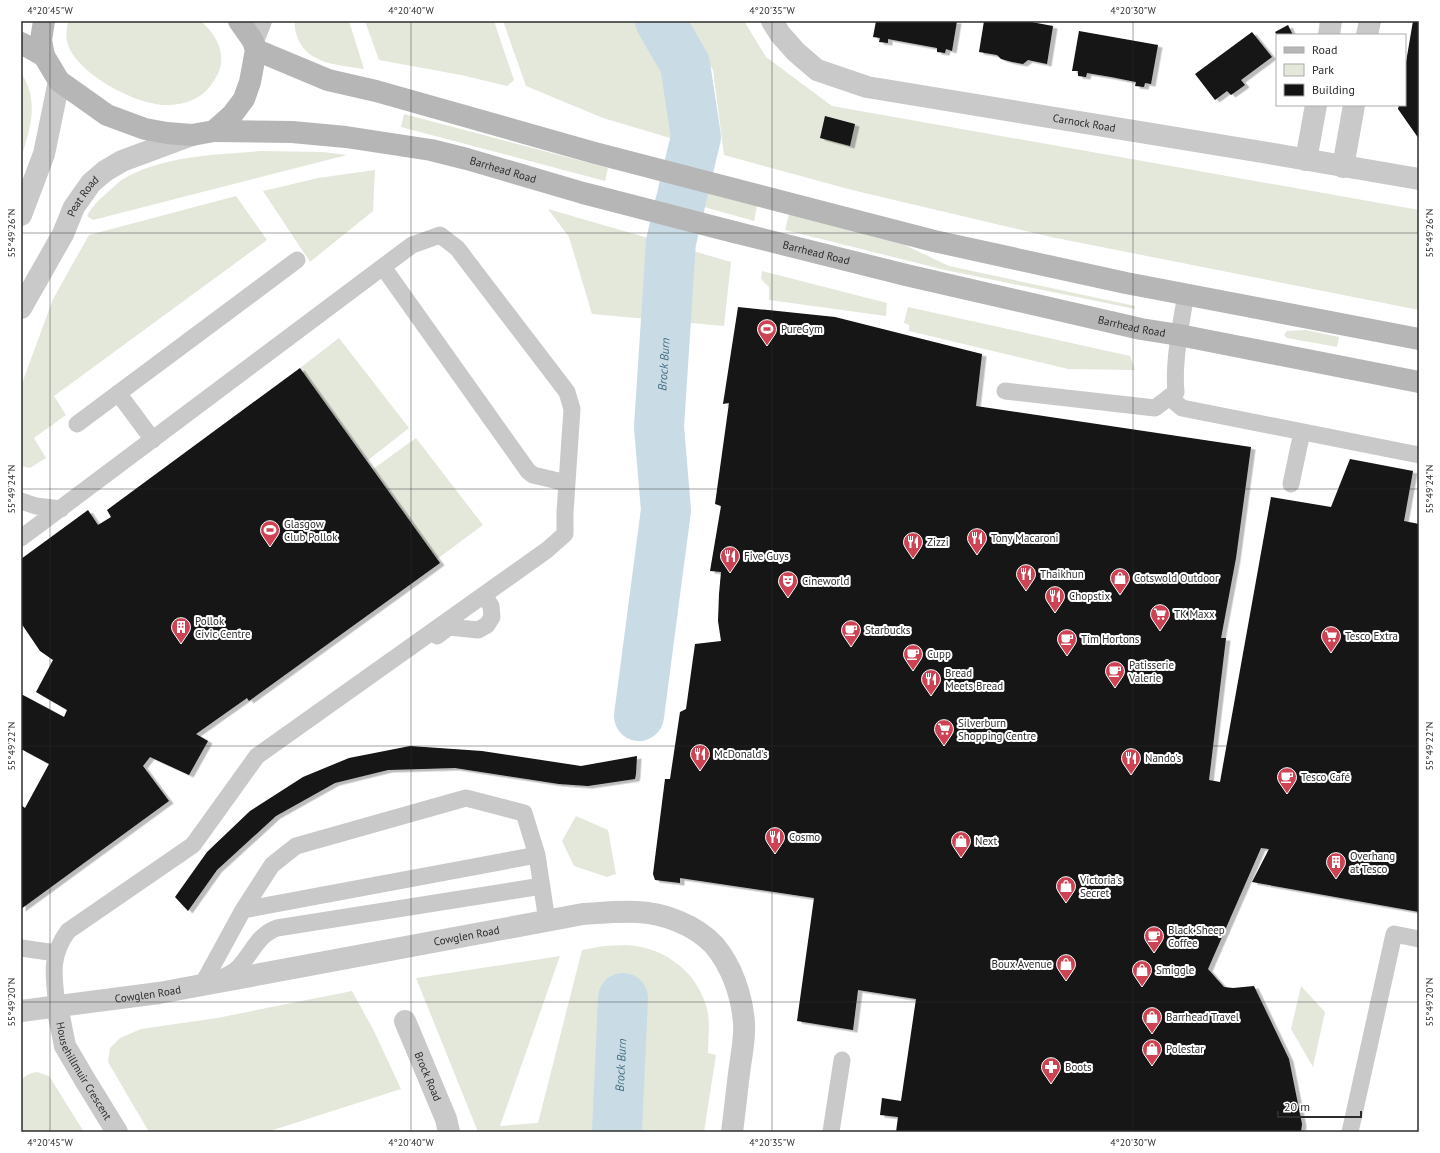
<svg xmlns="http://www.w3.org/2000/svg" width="1440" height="1153" viewBox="0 0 1440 1153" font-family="'PT Sans',sans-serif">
  <defs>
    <filter id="shadow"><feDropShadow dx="4.5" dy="2.5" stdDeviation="0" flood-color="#0004"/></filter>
  </defs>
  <rect width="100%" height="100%" fill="#fff"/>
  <!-- green -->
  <path fill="#e3e8db" d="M68 21H201C213 32 223 46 221 63 220 72 216 78 211 85 200 100 183 105 166 105 136 105 78 74 68 45 65 37 67 29 68 21Z
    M295 21H349L364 69C340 65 309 65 298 39 296 34 294 27 295 21Z
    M365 21H494L514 80 507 86 461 75 379 60Z
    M503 21H654L672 50 678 64 679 87 687 143 603 118 526 86Z
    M681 21H744L766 57 832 106 1419 210V310L1051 237 852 190 724 155 713 70Z
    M21 73C40 100 30 130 21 158Z
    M404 114 608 168 605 181 401 127Z
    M261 151 323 152 347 155 93 220 87 216C92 206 101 198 109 191 114 187 118 182 123 179 164 155 215 155 261 151Z
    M375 170 373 211 310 262 263 191 318 178Z
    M701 191 757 206 754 221 697 205Z
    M236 196 267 240 54 396 66 415 34 438 46 458 30 468 21 466V386L53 299 89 235Z
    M548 209 731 262 724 326 592 314 569 237Z
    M789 214 892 239 949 266 1135 306V309L945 270 785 230Z
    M762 271 887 303 886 316 769 300V287L761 279Z
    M908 307 1130 356 1135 370 1068 369 909 331V325L904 323Z
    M1306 330 1339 337 1337 347 1287 338 1284 335 1287 331Z
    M339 338 409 428 367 461 300 368Z
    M416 438 483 525 437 559 373 469Z
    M576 816 608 830 616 874 607 877 574 866 562 841Z
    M627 945C666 947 700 974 708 1013 710 1026 708 1040 708 1053L716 1055 704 1132H478L416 978 560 956 500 1126 538 1123 582 950 604 946Z
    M1301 986 1325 1012 1313 1067 1291 1029Z
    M352 991 374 1031 401 1089 267 1132H149L108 1062 110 1048 120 1038 141 1029 217 1018Z
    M37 1072 49 1076 84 1132H21V1081C25 1075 30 1073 37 1072Z"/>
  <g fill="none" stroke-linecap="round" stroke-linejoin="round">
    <!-- river -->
    <g stroke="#c9dce6" stroke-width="50">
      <path id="s1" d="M639 716 666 510 659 427 671 242 696 137 685 64 660 21"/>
      <path id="s2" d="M617 1132 623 998"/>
    </g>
  </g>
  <!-- building -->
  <path fill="#131313" filter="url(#shadow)" d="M876 21H957L952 51 946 49 945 53 937 52V48L888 39V43L879 42 880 38 873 37Z
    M984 21H1026L1053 26 1047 64 1028 60 1023 64 1012 62 1001 59 997 55 979 52Z
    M1413 21H1419V139L1398 109 1399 105H1405V68Z
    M1288 25 1293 35H1277L1275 32Z
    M1079 31 1158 45 1151 84 1145 83 1144 87 1135 86 1136 82 1111 77 1087 73 1086 77 1078 76V71H1072Z
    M1252 32 1272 57 1241 80 1245 85 1231 95 1227 91 1215 100 1195 74Z
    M825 116 855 124 850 146 820 138Z
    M738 307 835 317 982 354 976 406 1251 447 1236 558 1221 638H1226L1209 780 1220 782 1271 497 1331 507 1350 459 1413 471 1404 521 1419 524V912L1252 882 1269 849 1261 848 1208 969 1224 987 1233 988 1254 986 1289 1059 1302 1124 1301 1132H896L898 1117 880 1115 882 1098 901 1101 916 999 858 990 853 1030 797 1021 814 898 680 878V883L655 880 653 874 665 779H670L680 712 686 709 695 644 721 641 718 621 719 594 721 572 710 571 721 506 715 504 729 403 723 404Z
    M300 368 440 563 249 701 247 698 196 734 208 741 189 775 150 757 143 766 169 801 21 909V805L25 808 49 764 21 749V694L64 717 67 710 36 692 53 660 40 651 21 623V559L88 510 98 525 111 517 107 510Z
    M410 746 482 751 581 766 637 756 636 774 635 779 588 786 559 784 455 768 388 770 335 783 276 816 217 870 188 911 175 897 207 852 250 811 303 777 349 758Z"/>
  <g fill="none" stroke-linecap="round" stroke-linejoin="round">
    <!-- service -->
    <path stroke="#c9c9c9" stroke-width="17" d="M383 267 528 471 533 475 567 483
      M1005 391 1155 408 1176 392C1173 363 1181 323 1186 294
      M118 393 153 440
      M1169 397 1182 408 1419 455
      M77 424 297 260
      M1291 484 1302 432
      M21 501 36 506 61 509
      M21 538 412 245 440 235 457 248 567 392 572 409 565 512V534L547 550 257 756 193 845 68 931C49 957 54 977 57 1006
      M437 636 449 627 478 630 487 625 492 617 491 606 484 595
      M243 910 537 855
      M21 948 56 953
      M219 979C226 976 233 973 238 968 252 954 257 935 277 928L542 886
      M202 985 243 910 272 865 296 846 466 798 524 813 537 855 547 921
      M831 1132 842 1060
      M1350 1132 1394 934 1419 939"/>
    <!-- minor -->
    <g stroke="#c9c9c9" stroke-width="22">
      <path id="s3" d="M772 21 780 34 796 52 817 70 867 87 1268 153 1419 179"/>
      <path d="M1329 35 1331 21"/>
      <path d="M1367 35 1370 21"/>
      <path d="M1306 160 1316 105"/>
      <path d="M1343 167 1354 105"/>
      <path id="s4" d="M57 1006 65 1046 85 1080 117 1132"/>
      <path id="s5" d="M405 1021 446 1119 449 1132"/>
    </g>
    <!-- tertiary -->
    <g stroke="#c9c9c9" stroke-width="22">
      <path d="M253 41 261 21"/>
      <path d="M21 215 44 154 59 81"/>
      <path id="s6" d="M21 308 63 234 74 207 91 183 105 171 122 161 192 135"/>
      <path id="s7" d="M21 1011 159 993 202 985 583 914C601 913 619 911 637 912 664 913 695 925 714 945 732 966 742 996 744 1023 745 1037 742 1052 740 1066 737 1088 735 1110 732 1132"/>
    </g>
    <!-- secondary -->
    <g stroke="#b6b6b6" stroke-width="22">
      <path d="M44 21 41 40 44 56 59 81 107 115 145 129 167 133 192 135 214 131 232 115 244 99 250 82 256 50 253 41 239 21"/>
      <path d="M21 43 44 56"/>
      <path d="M256 50 328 80 376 91 595 153 934 241 1126 283 1419 339"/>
      <path id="s8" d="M214 131 292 132 346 137 431 150 467 159 583 193 730 231 906 275 1141 329 1179 335 1419 382"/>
    </g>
  </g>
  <!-- ticks -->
  <path fill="none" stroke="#2c2c2c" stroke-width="1" stroke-opacity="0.45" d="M50 21V1132M411 21V1132M772 21V1132M1133 21V1132M21 233H1419M21 489H1419M21 746H1419M21 1002H1419"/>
  <!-- icons -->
  <defs>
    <symbol id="stadium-pin" viewBox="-11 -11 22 30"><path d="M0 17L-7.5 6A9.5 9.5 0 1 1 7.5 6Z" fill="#ce4354" stroke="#fff"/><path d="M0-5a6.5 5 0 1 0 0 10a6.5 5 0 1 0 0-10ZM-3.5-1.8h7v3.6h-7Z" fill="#fff"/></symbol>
    <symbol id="restaurant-pin" viewBox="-11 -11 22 30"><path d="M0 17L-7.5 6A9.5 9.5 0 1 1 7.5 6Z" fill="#ce4354" stroke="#fff"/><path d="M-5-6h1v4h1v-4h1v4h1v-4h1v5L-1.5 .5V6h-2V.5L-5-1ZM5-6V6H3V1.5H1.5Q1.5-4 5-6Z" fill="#fff"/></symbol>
    <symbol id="shop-pin" viewBox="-11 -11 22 30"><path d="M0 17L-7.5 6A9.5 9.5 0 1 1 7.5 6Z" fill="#ce4354" stroke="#fff"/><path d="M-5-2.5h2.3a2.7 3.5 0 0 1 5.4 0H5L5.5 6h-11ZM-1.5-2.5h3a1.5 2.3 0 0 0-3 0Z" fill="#fff"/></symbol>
    <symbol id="theatre-pin" viewBox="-11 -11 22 30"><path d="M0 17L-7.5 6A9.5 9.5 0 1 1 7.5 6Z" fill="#ce4354" stroke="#fff"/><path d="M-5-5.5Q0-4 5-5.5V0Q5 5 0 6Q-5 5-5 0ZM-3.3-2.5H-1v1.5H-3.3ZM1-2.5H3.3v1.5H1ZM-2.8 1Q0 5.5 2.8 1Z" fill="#fff"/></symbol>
    <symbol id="supermarket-pin" viewBox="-11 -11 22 30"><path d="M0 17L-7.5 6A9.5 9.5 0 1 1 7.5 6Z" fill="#ce4354" stroke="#fff"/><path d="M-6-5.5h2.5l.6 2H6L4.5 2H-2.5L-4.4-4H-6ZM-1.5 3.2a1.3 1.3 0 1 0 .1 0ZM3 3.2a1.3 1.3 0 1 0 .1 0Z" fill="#fff"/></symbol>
    <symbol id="building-pin" viewBox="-11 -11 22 30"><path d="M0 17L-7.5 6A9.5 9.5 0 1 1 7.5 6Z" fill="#ce4354" stroke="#fff"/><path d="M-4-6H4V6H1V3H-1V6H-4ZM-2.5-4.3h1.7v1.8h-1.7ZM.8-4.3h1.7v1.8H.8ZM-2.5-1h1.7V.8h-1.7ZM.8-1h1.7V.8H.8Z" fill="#fff"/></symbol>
    <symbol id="cafe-pin" viewBox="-11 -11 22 30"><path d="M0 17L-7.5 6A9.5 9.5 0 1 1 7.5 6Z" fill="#ce4354" stroke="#fff"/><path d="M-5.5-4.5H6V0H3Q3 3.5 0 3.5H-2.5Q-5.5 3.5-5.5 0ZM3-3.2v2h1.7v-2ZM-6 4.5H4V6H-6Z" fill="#fff"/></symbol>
    <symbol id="pharmacy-pin" viewBox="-11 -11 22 30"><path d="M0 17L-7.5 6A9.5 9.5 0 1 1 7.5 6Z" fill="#ce4354" stroke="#fff"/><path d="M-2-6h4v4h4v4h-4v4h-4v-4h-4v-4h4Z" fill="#fff"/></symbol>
  </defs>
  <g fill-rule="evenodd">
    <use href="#stadium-pin" x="756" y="318" width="22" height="30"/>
    <use href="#stadium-pin" x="259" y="519" width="22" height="30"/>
    <use href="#restaurant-pin" x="966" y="527" width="22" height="30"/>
    <use href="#restaurant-pin" x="902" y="531" width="22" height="30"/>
    <use href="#restaurant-pin" x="719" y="545" width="22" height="30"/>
    <use href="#restaurant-pin" x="1015" y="563" width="22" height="30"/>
    <use href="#shop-pin" x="1109" y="567" width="22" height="30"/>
    <use href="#theatre-pin" x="777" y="570" width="22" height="30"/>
    <use href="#restaurant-pin" x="1044" y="585" width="22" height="30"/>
    <use href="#supermarket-pin" x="1149" y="603" width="22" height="30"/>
    <use href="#building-pin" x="170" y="616" width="22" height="30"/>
    <use href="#cafe-pin" x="840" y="619" width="22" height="30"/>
    <use href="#supermarket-pin" x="1320" y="625" width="22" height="30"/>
    <use href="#cafe-pin" x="1056" y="628" width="22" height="30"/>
    <use href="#cafe-pin" x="902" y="643" width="22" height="30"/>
    <use href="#cafe-pin" x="1104" y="660" width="22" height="30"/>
    <use href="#restaurant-pin" x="920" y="668" width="22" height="30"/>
    <use href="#supermarket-pin" x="933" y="718" width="22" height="30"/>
    <use href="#restaurant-pin" x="689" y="743" width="22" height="30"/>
    <use href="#restaurant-pin" x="1120" y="747" width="22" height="30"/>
    <use href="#cafe-pin" x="1276" y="766" width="22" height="30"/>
    <use href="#restaurant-pin" x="764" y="826" width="22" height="30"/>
    <use href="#shop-pin" x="950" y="830" width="22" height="30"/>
    <use href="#building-pin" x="1325" y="851" width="22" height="30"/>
    <use href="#shop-pin" x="1055" y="875" width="22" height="30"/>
    <use href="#cafe-pin" x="1143" y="925" width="22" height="30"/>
    <use href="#shop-pin" x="1055" y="953" width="22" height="30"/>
    <use href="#shop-pin" x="1131" y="959" width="22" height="30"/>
    <use href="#shop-pin" x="1141" y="1006" width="22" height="30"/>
    <use href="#shop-pin" x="1141" y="1038" width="22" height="30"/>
    <use href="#pharmacy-pin" x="1040" y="1056" width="22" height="30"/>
  </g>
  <g text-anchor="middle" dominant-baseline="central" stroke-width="4" stroke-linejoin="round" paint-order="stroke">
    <!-- street labels -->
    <g font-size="11" fill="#2c2c2c" stroke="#fff">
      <text stroke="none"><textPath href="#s3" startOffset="340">Carnock Road</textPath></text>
      <text stroke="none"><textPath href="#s8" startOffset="293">Barrhead Road</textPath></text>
      <text stroke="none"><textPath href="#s6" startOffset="128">Peat Road</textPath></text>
      <text stroke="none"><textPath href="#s8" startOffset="617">Barrhead Road</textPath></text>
      <text stroke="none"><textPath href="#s8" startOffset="941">Barrhead Road</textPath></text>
      <text stroke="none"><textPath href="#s7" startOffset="452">Cowglen Road</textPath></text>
      <text stroke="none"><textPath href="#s7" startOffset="128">Cowglen Road</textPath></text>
      <text stroke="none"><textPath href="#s4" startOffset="71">Househillmuir Crescent</textPath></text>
      <text stroke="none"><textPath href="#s5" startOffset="60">Brock Road</textPath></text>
    </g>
    <!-- poi labels -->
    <g font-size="11" fill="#2c2c2c" stroke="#fff" text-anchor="start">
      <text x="781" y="329">PureGym</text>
      <text x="284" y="524">Glasgow<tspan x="284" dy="13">Club Pollok</tspan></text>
      <text x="991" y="538">Tony Macaroni</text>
      <text x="927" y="542">Zizzi</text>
      <text x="744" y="556">Five Guys</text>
      <text x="1040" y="574">Thaikhun</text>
      <text x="1134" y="578">Cotswold Outdoor</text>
      <text x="802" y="581">Cineworld</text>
      <text x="1069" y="596">Chopstix</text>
      <text x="1174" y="614">TK Maxx</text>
      <text x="195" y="621">Pollok<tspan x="195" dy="13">Civic Centre</tspan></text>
      <text x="865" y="630">Starbucks</text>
      <text x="1345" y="636">Tesco Extra</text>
      <text x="1081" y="639">Tim Hortons</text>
      <text x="927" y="654">Cupp</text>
      <text x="1129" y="665">Patisserie<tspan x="1129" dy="13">Valerie</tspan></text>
      <text x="945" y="673">Bread<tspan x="945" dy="13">Meets Bread</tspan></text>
      <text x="958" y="723">Silverburn<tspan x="958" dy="13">Shopping Centre</tspan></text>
      <text x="714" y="754">McDonald's</text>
      <text x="1145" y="758">Nando's</text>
      <text x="1301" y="777">Tesco Café</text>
      <text x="789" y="837">Cosmo</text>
      <text x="975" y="841">Next</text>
      <text x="1350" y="856">Overhang<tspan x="1350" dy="13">at Tesco</tspan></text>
      <text x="1080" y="880">Victoria's<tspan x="1080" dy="13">Secret</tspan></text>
      <text x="1168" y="930">Black Sheep<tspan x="1168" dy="13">Coffee</tspan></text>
      <text x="1052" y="964" text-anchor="end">Boux Avenue</text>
      <text x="1156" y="970">Smiggle</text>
      <text x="1166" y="1017">Barrhead Travel</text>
      <text x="1166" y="1049">Polestar</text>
      <text x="1065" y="1067">Boots</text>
    </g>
    <!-- water labels -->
    <g font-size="12" font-style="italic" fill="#456e83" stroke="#fff">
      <text stroke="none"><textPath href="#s1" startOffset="354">Brock Burn</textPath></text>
      <text stroke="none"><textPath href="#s2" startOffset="67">Brock Burn</textPath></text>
    </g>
  </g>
  <!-- border -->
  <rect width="1440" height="1153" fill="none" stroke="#ffffff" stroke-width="44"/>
  <!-- legend -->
  <rect x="1276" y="34" width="130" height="72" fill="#ffffff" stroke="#ababab"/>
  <rect x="1284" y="47" width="20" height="6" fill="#b6b6b6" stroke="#ababab"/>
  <text x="1312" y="54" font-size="12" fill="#2c2c2c">Road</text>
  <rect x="1284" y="64" width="20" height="12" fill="#e3e8db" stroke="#ababab"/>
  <text x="1312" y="74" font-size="12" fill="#2c2c2c">Park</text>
  <rect x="1284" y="84" width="20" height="12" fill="#131313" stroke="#ababab"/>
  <text x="1312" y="94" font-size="12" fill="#2c2c2c">Building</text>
  <!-- scale -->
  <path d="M1278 1111v6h83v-6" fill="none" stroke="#2c2c2c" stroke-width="2"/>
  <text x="1284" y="1111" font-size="12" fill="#2c2c2c" stroke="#ffffff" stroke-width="3" paint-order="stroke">20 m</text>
  <rect x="22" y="22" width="1396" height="1109" fill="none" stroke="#2c2c2c" stroke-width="1.5"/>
  <g font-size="10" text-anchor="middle" fill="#2c2c2c">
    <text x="50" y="14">4°20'45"W</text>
    <text x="411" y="14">4°20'40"W</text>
    <text x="772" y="14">4°20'35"W</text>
    <text x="1133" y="14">4°20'30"W</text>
    <text transform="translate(11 233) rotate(-90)" y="4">55°49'26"N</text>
    <text transform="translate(1429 233) rotate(-90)" y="4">55°49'26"N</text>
    <text transform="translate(11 489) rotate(-90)" y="4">55°49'24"N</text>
    <text transform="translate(1429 489) rotate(-90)" y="4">55°49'24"N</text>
    <text transform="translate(11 746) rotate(-90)" y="4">55°49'22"N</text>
    <text transform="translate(1429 746) rotate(-90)" y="4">55°49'22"N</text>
    <text transform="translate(11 1002) rotate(-90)" y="4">55°49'20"N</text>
    <text transform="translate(1429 1002) rotate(-90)" y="4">55°49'20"N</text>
    <text x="50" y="1146">4°20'45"W</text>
    <text x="411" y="1146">4°20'40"W</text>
    <text x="772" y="1146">4°20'35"W</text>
    <text x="1133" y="1146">4°20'30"W</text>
  </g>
</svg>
